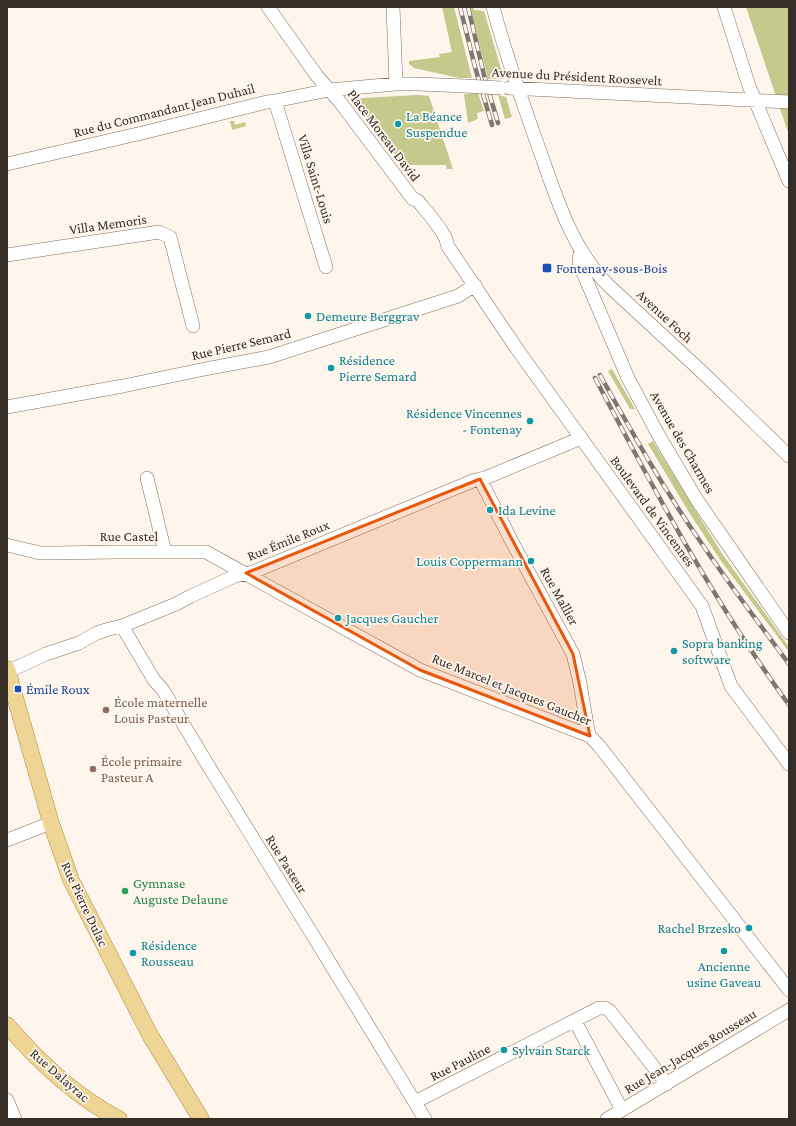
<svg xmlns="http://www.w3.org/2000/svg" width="796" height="1126" viewBox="0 0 796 1126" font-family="'Crimson Pro',serif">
  <rect width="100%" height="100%" fill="#fef5ed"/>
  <!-- green -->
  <path fill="#c4c98c" d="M442 7H454L472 78H459L414 68 409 64V61L440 57 439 54 452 52Z
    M470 7H473L474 10 484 11 504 79H488Z
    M746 7H789V135Z
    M478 93 484 111 477 113 478 119 468 123 464 94Z
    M418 95 429 96 453 169H447L446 165H403L359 106 360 99 362 98Z
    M498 95 506 97 512 117 505 119Z
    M230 121H234L235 125 245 122 246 126 232 130Z
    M612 369 635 409H630L608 371Z
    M653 441 721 552 789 647V652L721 561 690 514 648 444Z"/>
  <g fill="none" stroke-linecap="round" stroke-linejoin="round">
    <defs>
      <path id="minor" d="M268 7 317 76 340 102 407 191 413 199 418 201C427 212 438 224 445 237 447 240 446 244 449 248L517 349 702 606 731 686 789 764
        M393 7 396 84
        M493 7C505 53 521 98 537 143 555 193 570 247 608 285L702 372 789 456
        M724 7 749 86 789 181
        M509 88 789 102
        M275 101 326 267
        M7 164 142 133 267 102 275 101 329 90 396 84H418L465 86
        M580 254 579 263 628 378 659 436 697 500 789 633
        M7 255 159 232 170 237 193 326
        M7 407 123 386 205 369 269 357 458 296 475 285
        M147 478 165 552
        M480 479 510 538 573 654 580 683 588 731 590 736
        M7 545 40 553H53L115 552H206L420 670 556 723 590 736 600 747 789 990
        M122 626 154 680 163 690 203 757 325 955 425 1119
        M7 672 46 654 79 643 97 633 109 629 122 626 176 604 191 596 235 576 253 572 475 480 485 478 574 441 581 437
        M7 840 51 823
        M575 1021 622 1110
        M7 1100 15 1119
        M415 1102 599 1008H605L610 1011 667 1084
        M607 1119 789 1010"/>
      <path id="major" d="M7 669 51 823 71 880 150 1035 201 1119
        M7 1025C38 1061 76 1097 119 1119"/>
    </defs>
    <!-- minor casing -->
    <use href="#minor" stroke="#816e5c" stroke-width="14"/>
    <!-- major casing -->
    <use href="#major" stroke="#a68840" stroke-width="17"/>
    <!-- minor -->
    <use href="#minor" stroke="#fff" stroke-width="13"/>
    <!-- major -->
    <use href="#major" stroke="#eed595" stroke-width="16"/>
    <defs>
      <path id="rail" d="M460 7 475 67 492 125
        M468 7 484 75 498 123
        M600 375C632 432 663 488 700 541 728 583 759 623 789 664
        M595 378C654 490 714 602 789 705"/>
    </defs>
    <!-- rail casing -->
    <use href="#rail" stroke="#80776f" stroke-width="4.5"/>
    <!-- rail -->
    <use href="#rail" stroke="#fef5ed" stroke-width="3" stroke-dasharray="9" stroke-linecap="butt"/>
    <defs>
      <path id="minor-bridge" d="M465 86 501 88"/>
    </defs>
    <!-- minor-bridge casing -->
    <use href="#minor-bridge" stroke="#816e5c" stroke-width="14" stroke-linecap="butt"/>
    <!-- minor-bridge -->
    <use href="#minor-bridge" stroke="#fff" stroke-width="13"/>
  </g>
  <!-- marked area -->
  <path fill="#e8590c" fill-opacity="0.2" stroke="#e8590c" stroke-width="3" stroke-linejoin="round" d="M480 479 573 654 590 736 420 670 246 573Z"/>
  <!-- markers -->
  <g fill="#0f9aa8" stroke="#fef5ed" stroke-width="1.5">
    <circle cx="398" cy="124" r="4"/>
    <circle cx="308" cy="316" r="4"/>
    <circle cx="331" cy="368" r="4"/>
    <circle cx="530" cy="421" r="4"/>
    <circle cx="490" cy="510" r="4"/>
    <circle cx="531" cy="561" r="4"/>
    <circle cx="338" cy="618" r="4"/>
    <circle cx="674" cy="651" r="4"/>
    <circle cx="749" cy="928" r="4"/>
    <circle cx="724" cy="951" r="4"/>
    <circle cx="133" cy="953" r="4"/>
    <circle cx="504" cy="1050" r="4"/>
  </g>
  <g fill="#1a4fb4" stroke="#fef5ed" stroke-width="1.5">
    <rect x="542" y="263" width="10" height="10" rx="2"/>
    <rect x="14" y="685" width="8" height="8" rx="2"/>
  </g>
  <g fill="#8d6e63" stroke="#fef5ed" stroke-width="1.5">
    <circle cx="106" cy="710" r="4"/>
    <circle cx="93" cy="769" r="4"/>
  </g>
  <circle fill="#2e9e5b" stroke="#fef5ed" stroke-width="1.5" cx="125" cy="891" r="4"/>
  <g text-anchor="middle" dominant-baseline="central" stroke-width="3.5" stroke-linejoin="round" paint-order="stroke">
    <!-- street labels -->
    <g font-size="14" fill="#362d26" stroke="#fef5ed">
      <text transform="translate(577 76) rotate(3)">Avenue du Président Roosevelt</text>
      <text transform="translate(164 110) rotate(-14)">Rue du Commandant Jean Duhail</text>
      <text transform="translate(384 135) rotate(53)">Place Moreau David</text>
      <text transform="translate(316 179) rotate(73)">Villa Saint-Louis</text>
      <text transform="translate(108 224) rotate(-8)">Villa Memoris</text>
      <text transform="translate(665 316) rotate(43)">Avenue Foch</text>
      <text transform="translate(241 344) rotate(-13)">Rue Pierre Semard</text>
      <text transform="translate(683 442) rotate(60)">Avenue des Charmes</text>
      <text transform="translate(653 511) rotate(54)">Boulevard de Vincennes</text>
      <text x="129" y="536">Rue Castel</text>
      <text transform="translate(288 540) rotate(-22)">Rue Émile Roux</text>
      <text transform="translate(560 596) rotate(61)">Rue Mallier</text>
      <text transform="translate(512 689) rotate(22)">Rue Marcel et Jacques Gaucher</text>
      <text transform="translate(287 864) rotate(58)">Rue Pasteur</text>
      <text transform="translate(85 904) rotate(65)">Rue Pierre Dulac</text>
      <text transform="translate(690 1051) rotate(-31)">Rue Jean-Jacques Rousseau</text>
      <text transform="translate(460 1062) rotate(-27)">Rue Pauline</text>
      <text transform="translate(60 1075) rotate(41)">Rue Dalayrac</text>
    </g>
    <!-- culture labels -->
    <g font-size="14" fill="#0d838f" stroke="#fef5ed" text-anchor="start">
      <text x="406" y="116">La Béance<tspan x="406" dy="16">Suspendue</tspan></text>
      <text x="316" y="316">Demeure Berggrav</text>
      <text x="339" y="360">Résidence<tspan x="339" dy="16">Pierre Semard</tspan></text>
      <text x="522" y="413" text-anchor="end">Résidence Vincennes<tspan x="522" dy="16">- Fontenay</tspan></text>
      <text x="498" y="510">Ida Levine</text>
      <text x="523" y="561" text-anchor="end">Louis Coppermann</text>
      <text x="346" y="618">Jacques Gaucher</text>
      <text x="682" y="643">Sopra banking<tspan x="682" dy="16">software</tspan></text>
      <text x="741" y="928" text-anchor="end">Rachel Brzesko</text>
      <text x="141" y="945">Résidence<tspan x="141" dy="16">Rousseau</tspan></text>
      <text x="724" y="966" text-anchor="middle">Ancienne<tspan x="724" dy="16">usine Gaveau</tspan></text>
      <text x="512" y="1050">Sylvain Starck</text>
    </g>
    <!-- transit labels -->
    <g font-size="14" fill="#164399" stroke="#fef5ed" text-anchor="start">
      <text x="556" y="268">Fontenay-sous-Bois</text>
      <text x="26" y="689">Émile Roux</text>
    </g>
    <!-- education labels -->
    <g font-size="14" fill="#785e54" stroke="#fef5ed" text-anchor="start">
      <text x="114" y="702">École maternelle<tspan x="114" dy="16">Louis Pasteur</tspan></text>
      <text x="101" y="761">École primaire<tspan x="101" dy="16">Pasteur A</tspan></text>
    </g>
    <!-- leisure labels -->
    <g font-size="14" fill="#27864d" stroke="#fef5ed" text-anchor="start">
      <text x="133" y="883">Gymnase<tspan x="133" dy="16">Auguste Delaune</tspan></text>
    </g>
  </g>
  <!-- border -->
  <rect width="796" height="1126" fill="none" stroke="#362d26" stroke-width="16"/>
</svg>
